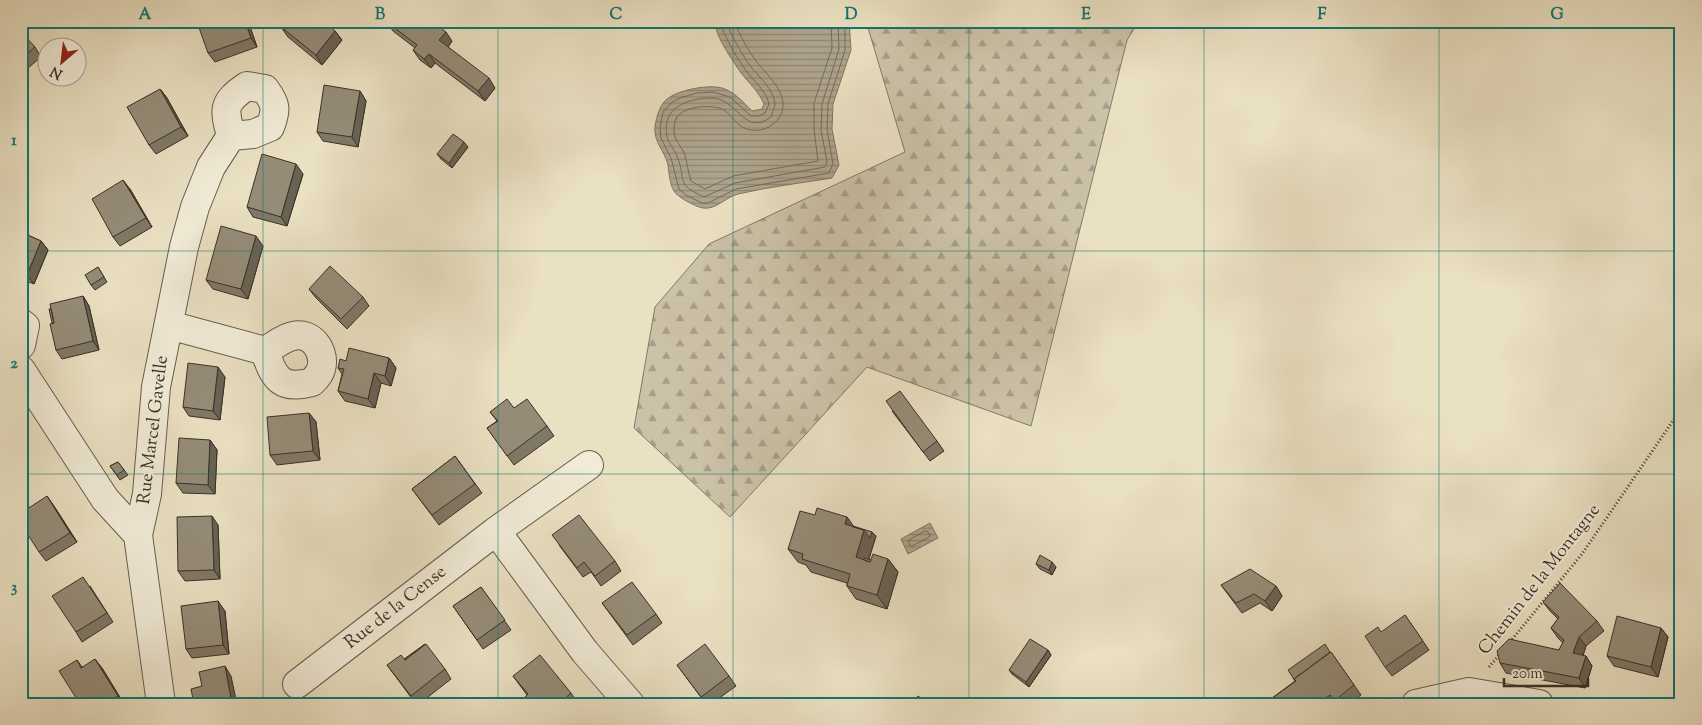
<svg xmlns="http://www.w3.org/2000/svg" width="1702" height="725" viewBox="0 0 1702 725" font-family="'Sorts Mill Goudy',serif">
  <defs>
    <pattern id="forest-firs" width="22" height="20" patternUnits="userSpaceOnUse" patternTransform="scale(1.25)"><rect width="22" height="20" fill="#ccc2a8"/><path d="M5 1l3.5 6h-7zM16 11l3.5 6h-7z" fill="#a79e89"/></pattern>
    <pattern id="water-rules" width="6" height="5" patternUnits="userSpaceOnUse" patternTransform="scale(1.25)"><rect width="6" height="5" fill="#aea48d"/><path d="M0 2.5h6" fill="none" stroke="#8f8673"/></pattern>
  </defs>
  <rect width="100%" height="100%" fill="#eae0c2"/>
  <filter id="stains"><feTurbulence type="fractalNoise" baseFrequency=".004" numOctaves="4"/><feColorMatrix values="0 0 0 0 .2 0 0 0 0 .09 0 0 0 0 .02 0 0 0 .5 -.17"/></filter>
  <radialGradient id="worn" r=".72"><stop offset=".6" stop-color="#630" stop-opacity="0"/><stop offset="1" stop-color="#630" stop-opacity=".3"/></radialGradient>
  <!-- forest -->
  <path fill="url(#forest-firs)" stroke="#827a68" d="M866 21H1139L1127 40 1031 426 867 367 730 517 634 428 655 307 709 244 905 152Z"/>
  <!-- water -->
  <path fill="url(#water-rules)" stroke="#7f7664" d="M714 21H849L851 50 833 104 832 129 839 165 832 178C801 183 768 187 738 194 726 197 716 210 703 208 696 207 677 197 674 191 670 185 669 173 668 165 665 151 653 142 655 126 657 116 659 106 667 99 678 90 708 84 722 88 735 92 743 102 752 111L762 109 764 104C759 92 749 83 741 73 731 58 717 39 714 21Z
    M930 523 938 538 908 554 901 539Z"/>
  <g fill="none" stroke-linecap="round" stroke-linejoin="round">
    <!-- shore -->
    <path stroke="#746a5a" stroke-width="1" d="M719 21C726 38 734 54 745 69 753 81 766 90 769 104L765 113 759 116H751L730 97 713 92 697 93 680 98 671 103 663 112 660 128 661 138 671 158 679 189 686 195 702 203H708L736 189 829 173 833 164 827 129 828 104 845 50V21
      M725 21C732 36 739 49 748 63 757 76 774 88 775 105L771 117C744 137 737 98 712 98 689 98 661 107 667 136 668 143 674 149 677 156 687 181 674 183 704 197L735 183 825 167 827 162 821 130 822 104 839 49 838 21
      M734 21C740 35 747 49 756 61 765 73 781 86 783 102 785 121 764 135 747 129 736 126 732 115 724 110 713 104 689 106 680 114 675 117 674 125 674 131 674 140 682 147 685 155 687 163 688 172 691 181L705 189 733 176 818 161 814 129V103L832 48 831 21
      M926 531 930 534 929 537 912 546 909 545V540Z"/>
    <defs>
      <path id="minor" d="M21 323 25 326 21 345
        M169 325 265 351C274 380 282 390 312 382 315 379 320 373 321 369 326 352 312 331 293 336 283 338 274 346 265 351
        M21 370 105 499 138 535
        M496 531 589 465
        M297 684 496 531 585 652 630 704
        M161 704 138 535 147 494 156 387 184 247 195 207 211 167 231 136C224 109 222 103 247 86L265 89C276 104 277 109 270 127L253 134 231 136
        M1416 704 1469 692 1539 704"/>
    </defs>
    <!-- minor casing -->
    <use href="#minor" stroke="#655d4e" stroke-width="30"/>
    <!-- path -->
    <path stroke="#393127" stroke-width="3" stroke-dasharray="1 2.5" stroke-linecap="butt" d="M1510 642 1582 554 1681 409
      M1489 667 1501 653"/>
    <!-- minor -->
    <use href="#minor" stroke="#f1ebd7" stroke-width="28"/>
  </g>
  <!-- wall -->
  <path fill="#807867" stroke="#393127" d="M248 21 257 47 215 62 208 53Z
    M387 22 422 27 452 41 448 47 495 88 485 101 435 63 431 68 420 60 413 50 415 48 393 31Z
    M281 27 335 31 342 40 322 65 288 37Z
    M21 37 35 47 41 57 21 74Z
    M160 89 167 98 188 136 156 154 149 145Z
    M360 91 366 101 358 147 323 141 317 132Z
    M468 147 452 168 441 159 437 154Z
    M303 174 287 226 253 217 247 207Z
    M130 189 152 227 120 246 113 237Z
    M21 232 41 241 48 250 34 284 21 279Z
    M263 246 248 299 213 289 206 280Z
    M98 267 107 282 95 290 91 285Z
    M309 289 363 297 369 306 347 329 316 298Z
    M83 296 89 306 99 350 62 359 56 350 52 323Z
    M389 358 396 368 391 386 381 383 375 408 345 401 338 391 342 374 338 368 346 361Z
    M225 377 220 420 189 416 183 407Z
    M514 408 547 426 554 436 514 465 487 428 497 421 490 412Z
    M892 411 937 441 944 451 930 461Z
    M309 413 316 422 320 460 277 465 270 455Z
    M210 440 217 450 215 494 183 493 176 483Z
    M455 456 482 493 439 525 412 489Z
    M118 462 128 475 120 480 110 466Z
    M54 506 77 542 46 561 39 552Z
    M815 515 847 517 853 526 876 536 869 559 871 560 888 559 898 572 887 609 856 599 847 586V583L811 572 806 565 798 562 788 549Z
    M218 525 220 579 185 581 178 571Z
    M559 545 615 561 621 571 601 586 591 572 583 577Z
    M1036 564 1056 567 1052 575 1040 569Z
    M1221 585 1276 586 1282 596 1272 611 1260 603 1242 613Z
    M90 586 113 622 82 642 76 632Z
    M481 587 511 630 483 649 453 606Z
    M1543 602 1597 621 1604 631 1586 646 1583 656H1586L1592 666 1585 688 1506 673 1500 663 1559 650 1563 643 1558 638 1551 628 1558 619 1550 611Z
    M602 603 656 614 662 623 633 645Z
    M225 611 229 654 192 658 186 649Z
    M1405 615 1429 650 1392 676 1385 667Z
    M1661 628 1668 637 1658 677 1614 666 1607 656Z
    M1048 650 1051 655 1029 687 1012 674 1009 670Z
    M1331 652 1361 695 1349 704H1264L1295 681Z
    M404 659 445 669 451 679 419 704H416L387 665Z
    M77 660 82 667 102 668 124 704H80Z
    M677 665 729 676 736 686 711 704H706Z
    M513 676 571 693 578 703 576 704H524L522 700 527 695Z"/>
  <!-- shaded-wall -->
  <path fill="#686254" stroke="#393127" d="M245 21H248L257 47 251 38Z
    M335 31 342 40 322 65 316 55Z
    M446 32 452 41 446 50 439 40Z
    M429 54 435 63 431 68 424 59Z
    M489 78 495 88 485 101 478 91Z
    M160 89 167 98 188 136 181 127Z
    M360 91 366 101 358 147 352 137Z
    M464 142 468 147 452 168 449 163Z
    M296 164 303 174 287 226 281 217Z
    M123 180 130 189 152 227 146 218Z
    M256 236 263 246 248 299 241 289Z
    M41 241 48 250 34 284 27 275Z
    M83 296 89 306 99 350 93 341Z
    M389 358 396 368 391 386 385 376Z
    M218 367 225 377 220 420 213 411Z
    M374 373 381 383 375 408 368 399Z
    M309 413 316 422 320 460 313 451Z
    M210 440 217 450 215 494 208 485Z
    M47 496 54 506 77 542 70 533Z
    M212 516 218 525 220 579 214 570Z
    M847 517 857 531 845 524Z
    M864 530 872 532 876 536 866 567 856 557Z
    M888 559 898 572 887 609 877 595Z
    M1052 562 1056 567 1052 575 1049 570Z
    M1276 586 1282 596 1272 611 1265 601Z
    M218 601 225 611 229 654 223 645Z
    M1661 628 1668 637 1658 677 1651 667Z
    M1579 637 1586 646 1580 663 1573 653Z
    M1048 650 1051 655 1029 687 1026 682Z
    M1586 656 1592 666 1585 688 1579 678Z
    M95 659 102 668 124 704 118 696Z
    M225 666 231 676 237 704H232Z"/>
  <!-- building -->
  <path fill="#958c78" stroke="#393127" d="M200 21H245L251 38 208 53 197 22Z
    M286 21H323L335 31 316 55 281 27Z
    M387 21H415L422 27 427 21H432L446 32 439 40 489 78 478 91 429 54 424 59 413 50 417 45 387 22Z
    M24 35 35 47 21 59V37Z
    M324 85 360 91 352 137 317 132Z
    M160 89 181 127 149 145 127 107Z
    M453 134 464 142 449 163 437 154Z
    M262 154 296 164 281 217 247 207Z
    M123 180 146 218 113 237 92 199Z
    M221 226 256 236 241 289 206 280Z
    M21 232 41 241 27 275 21 273Z
    M330 266 363 297 341 319 309 289Z
    M98 267 104 277 91 285 85 275Z
    M83 296 93 341 56 350 50 324 54 323 50 304Z
    M49 309H51L54 323H52Z
    M349 348 389 358 385 376 374 373 368 399 338 391 344 369 338 368 340 359 346 361Z
    M188 363 218 367 213 411 183 407Z
    M900 391 937 441 923 452 886 401Z
    M507 399 514 408 527 399 547 426 507 456 487 428 498 421 490 412Z
    M309 413 313 451 270 455 267 417Z
    M179 438 210 440 208 485 176 483Z
    M455 456 475 484 432 515 412 489Z
    M118 462 124 470 117 475 110 466Z
    M47 496 70 533 39 552 21 524V513Z
    M817 508 847 517 845 524 864 530 856 557 870 562 873 554 888 559 877 595 847 586 850 574 802 559 803 554 788 549 800 511 815 515Z
    M579 515 615 561 595 576 584 562 577 568 552 535Z
    M212 516 214 570 178 571 177 517Z
    M853 526 872 532 870 538 864 530 853 527Z
    M1040 555 1052 562 1049 570 1036 564Z
    M864 558 871 560 870 562 864 560Z
    M1250 569 1276 586 1265 601 1254 594 1236 603 1221 585Z
    M83 577 107 613 76 632 52 596Z
    M632 582 656 614 627 635 602 603Z
    M1560 583 1597 621 1579 637 1573 653 1586 656 1579 678 1500 663 1497 651 1509 639 1559 650 1564 640 1551 628 1559 617 1543 602Z
    M481 587 505 620 477 640 453 606Z
    M218 601 223 645 186 649 181 606Z
    M1405 615 1423 641 1385 667 1365 636 1378 627 1381 632Z
    M1617 616 1661 628 1651 667 1607 656Z
    M1030 639 1048 650 1026 682 1009 670Z
    M425 644 405 660 404 659Z
    M426 644 445 669 411 696 387 665 401 655 405 660Z
    M705 644 729 676 701 697 677 665Z
    M1325 644 1330 652 1294 679 1295 681 1288 670Z
    M1331 652 1354 685 1339 697 1344 703 1336 704 1330 695 1318 704H1264L1296 681 1294 679Z
    M540 655 571 693 559 704H525L522 700 528 694 513 676Z
    M95 659 118 696 105 704H80L59 671 77 660 81 668Z
    M225 666 232 704H194L191 689 202 686 199 672Z
    M918 696 930 704H913Z
    M358 697 363 704H349Z"/>
  <!-- grid -->
  <path fill="none" stroke="#0f766e" stroke-width="1" stroke-opacity="0.55" d="M263 21V704M498 21V704M733 21V704M969 21V704M1204 21V704M1439 21V704M21 251H1681M21 474H1681"/>
  <g text-anchor="middle" dominant-baseline="central" stroke-width="4" stroke-linejoin="round" paint-order="stroke">
    <!-- street labels -->
    <g font-size="18" fill="#393127" stroke="#f1ebd7">
      <text transform="translate(154 430) rotate(-83)">Rue Marcel Gavelle</text>
      <text transform="translate(1540 580) rotate(-52)">Chemin de la Montagne</text>
      <text transform="translate(396 608) rotate(-38)">Rue de la Cense</text>
    </g>
  </g>
  <!-- margin -->
  <rect width="1702" height="725" fill="none" stroke="#eae0c2" stroke-width="55"/>
  <!-- north arrow -->
  <g transform="translate(62 62) rotate(208)"><circle r="24" fill="#f1ebd7" stroke="#a7a191"/>
  <path d="M0-4L9 19L0 12L-9 19Z" fill="#8f2418"/>
  <text y="-8" font-size="14" font-weight="bold" text-anchor="middle" fill="#393127">N</text>
  </g>
  <!-- scale -->
  <path d="M1504 678v8h84v-8" fill="none" stroke="#393127" stroke-width="2.5"/>
  <text x="1512" y="678" font-size="15" fill="#393127" stroke="#f1ebd7" stroke-width="4" paint-order="stroke">20 m</text>
  <rect x="28" y="28" width="1646" height="670" fill="none" stroke="#0f766e" stroke-width="2"/>
  <g font-size="16" text-anchor="middle" font-weight="bold" fill="#0f766e">
    <text x="145" y="19">A</text>
    <text x="380" y="19">B</text>
    <text x="616" y="19">C</text>
    <text x="851" y="19">D</text>
    <text x="1086" y="19">E</text>
    <text x="1322" y="19">F</text>
    <text x="1557" y="19">G</text>
    <text x="14" y="145">1</text>
    <text x="14" y="368">2</text>
    <text x="14" y="592">3</text>
  </g>
  <rect width="100%" height="100%" filter="url(#stains)"/>
  <rect width="100%" height="100%" fill="url(#worn)"/>
</svg>
